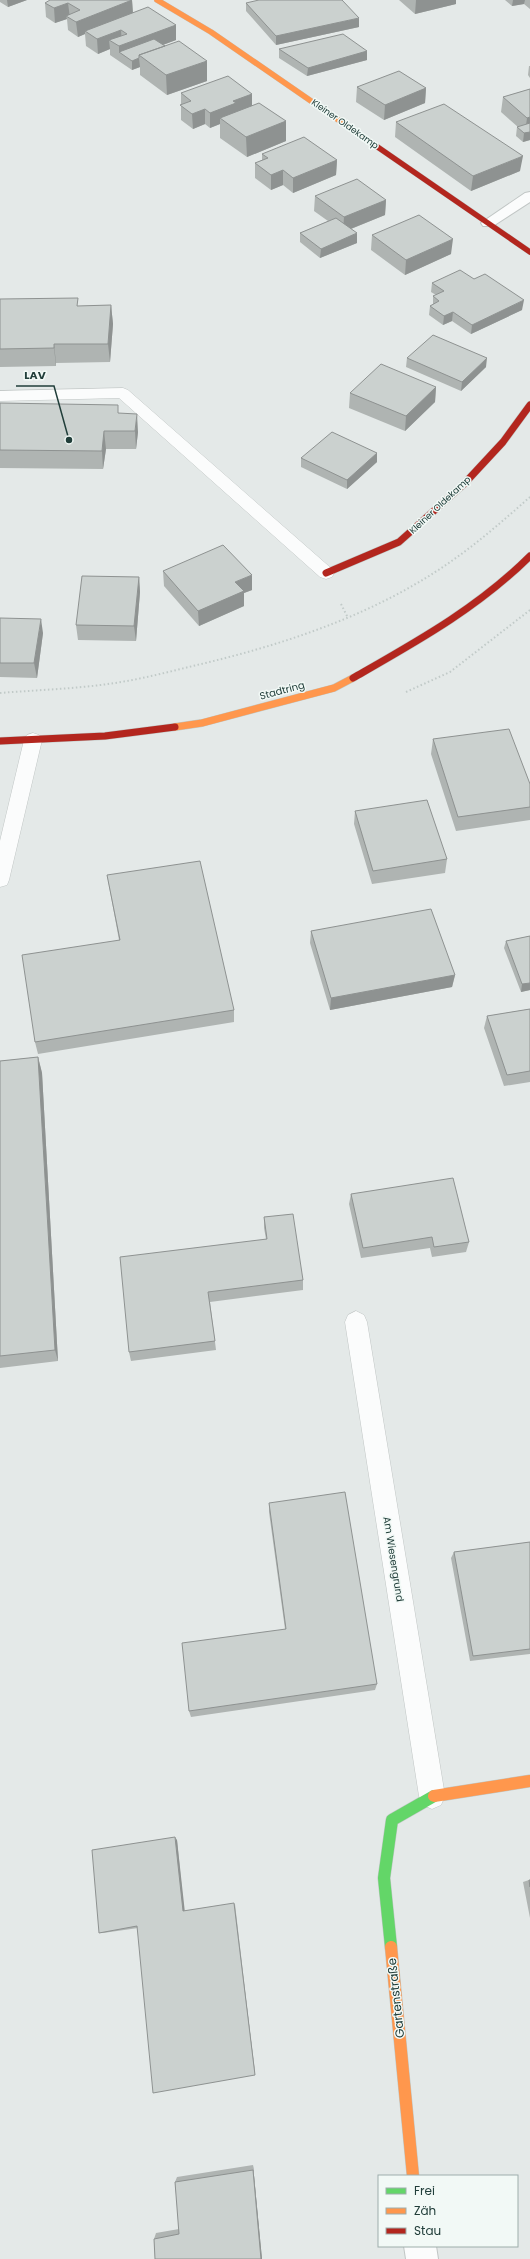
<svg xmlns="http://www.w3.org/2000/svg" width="530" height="2259" font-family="Poppins,sans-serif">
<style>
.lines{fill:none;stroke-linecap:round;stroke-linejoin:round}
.lane-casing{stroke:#c1c6c5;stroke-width:1}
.street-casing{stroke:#c1c6c5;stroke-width:2}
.fast-casing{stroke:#bfc7c5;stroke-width:13}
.slow-far2-casing{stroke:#bfc7c5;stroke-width:6}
.slow-far1-casing{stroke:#bfc7c5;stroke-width:8}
.slow-casing{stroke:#bfc7c5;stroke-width:13}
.jam-far1-casing{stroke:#bfc7c5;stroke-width:6}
.jam-casing{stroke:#bfc7c5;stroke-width:8}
.path{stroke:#c1cac8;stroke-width:2;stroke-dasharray:1.5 2.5;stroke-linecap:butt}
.lane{fill:#fbfcfc;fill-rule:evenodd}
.street{fill:#fbfcfc;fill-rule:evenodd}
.fast{stroke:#63d668;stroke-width:12}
.slow-far2{stroke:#ff974d;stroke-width:5.5}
.slow-far1{stroke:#ff974d;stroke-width:7}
.slow{stroke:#ff974d;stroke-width:12}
.jam-far1{stroke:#b3261e;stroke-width:5.5}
.jam{stroke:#b3261e;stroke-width:7}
.wall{fill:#afb4b2}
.shaded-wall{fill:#8e9291}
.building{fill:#cbd1cf;stroke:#8e9291}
.labels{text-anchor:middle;stroke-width:3;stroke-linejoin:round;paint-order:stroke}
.far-street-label{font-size:9px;fill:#213e3a;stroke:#f2f9f6}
.street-label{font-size:10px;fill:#213e3a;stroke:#f2f9f6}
.near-street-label{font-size:12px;fill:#213e3a;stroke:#f2f9f6}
.leader{fill:none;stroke:#213e3a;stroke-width:1.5}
.callout-dot{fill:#213e3a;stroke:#f2f9f6;stroke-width:1.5}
.callout-label{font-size:11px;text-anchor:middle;font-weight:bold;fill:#213e3a;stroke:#f2f9f6;stroke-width:3;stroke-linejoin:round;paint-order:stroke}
</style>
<rect width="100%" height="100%" fill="#e4e9e8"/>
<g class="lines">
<g class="lane-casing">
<path id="lane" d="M123,388L128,390L332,569L334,573L332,577L326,579L320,577L119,398L0,401V391Z
M33,733L39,735L42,740L9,880L7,885L0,887V841L24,740L27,735Z
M356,1311L364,1315L367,1322L445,1796L441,1805L432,1809L423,1805L419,1796L345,1322L348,1315Z"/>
</g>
<g class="street-casing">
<path id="street" d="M530,192V202L493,226H483L481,223L525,193Z
M404,2246H436L438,2259H406Z"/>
</g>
<g class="fast-casing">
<path id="fast" d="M391,1947L384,1878L392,1820L434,1796"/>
</g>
<g class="slow-far2-casing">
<path id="slow-far2" d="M157,0L211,32L366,139"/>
</g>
<g class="slow-far1-casing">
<path id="slow-far1" d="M175,727L202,723L334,688L353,678"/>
</g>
<g class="slow-casing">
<path id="slow" d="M434,1796L530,1781
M391,1947L413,2176"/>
</g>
<g class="jam-far1-casing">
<path id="jam-far1" d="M366,139L530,252"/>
</g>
<g class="jam-casing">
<path id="jam" d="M326,573L399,542L464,484L503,442L530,405
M353,678C416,642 478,608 530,556
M0,741L105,736L175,727"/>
</g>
<path class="path" d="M341,604L348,618
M406,692L450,672L530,610
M0,693C36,690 73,689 108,684C138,680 168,672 197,665C286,644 377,614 453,560C480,541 505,519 530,497"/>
<use href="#lane" class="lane"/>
<use href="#street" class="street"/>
<use href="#fast" class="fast"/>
<use href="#slow-far2" class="slow-far2"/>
<use href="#slow-far1" class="slow-far1"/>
<use href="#slow" class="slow"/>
<use href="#jam-far1" class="jam-far1"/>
<use href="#jam" class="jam"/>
</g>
<path class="wall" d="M0,0H27L8,7L0,2Z
M132,0L133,13L176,25V40L163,45L207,61V81L167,95L140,75V67L132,70L110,55V49L98,54L86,46L85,34L78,37L68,30L67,19L55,23L46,17L45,3Z
M399,0H456V4L415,14Z
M505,0H530V9L524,4L512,6Z
M246,3L359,27L276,45L246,11Z
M279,49L367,51V60L307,76L279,58Z
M529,66H530V78L528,75Z
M357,87L426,88L425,103L384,120L356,102Z
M530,89V140L523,142L516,136L517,127H518L501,112L503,97Z
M181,93L252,94V105L286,121V141L247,157L220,138V124L210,128L205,124L193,129L181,120Z
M396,122L520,171L471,191L395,137Z
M262,154L337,160L336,175L293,193L283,185L271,190L255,178V163L262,160Z
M315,196L386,200L385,215L351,229L357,243L320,258L300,242V233L328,221L314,211Z
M372,235L451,254L405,275L371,250Z
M474,279L522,310L471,334L452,321L443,325L429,315L430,306L433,304V296L436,295L431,292L432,283Z
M0,299L79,306L111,305L113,324L110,362L56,363V366L0,367Z
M407,358L486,367L461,391L406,367Z
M436,387L435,402L405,431L349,408L350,393Z
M0,403L119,413L138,432L136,449H106L103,469L0,468Z
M377,453V462L347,489L301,467V458Z
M163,571L252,590L244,593V606L199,626L164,586Z
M139,577L140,592L136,641L78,640L76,625Z
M0,618L43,633L37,678L0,677Z
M433,739L530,784V820L456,831L431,754Z
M355,811L447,859L445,873L372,884L354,824Z
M107,875L234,1010V1022L38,1054L35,1042L119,940Z
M311,931L455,975L452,987L330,1010L310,943Z
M530,936V990L521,992L504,948L506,941Z
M530,1009V1082L504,1086L484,1028L487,1016Z
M38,1057L42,1073L58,1361L0,1368V1061Z
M351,1194L469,1242L466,1252L432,1257L430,1248L361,1258L349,1204Z
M264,1217L303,1280V1290L210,1302L216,1350L131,1361L129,1352L266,1239L264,1228Z
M269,1503L377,1684L375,1690L191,1717L189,1711L285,1629L269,1512Z
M530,1542V1654L470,1661L451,1558L454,1552Z
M177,1840L184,1911L235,1904L255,2075L138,1928L103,1933H99Z
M529,1880H530V1918L523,1882Z
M253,2165L262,2259H155L154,2239L156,2233L179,2229L175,2182L177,2177Z"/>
<path class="shaded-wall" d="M7,0H27L8,7Z
M132,0L133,15L85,31V34L78,37L76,22Z
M416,0H456V4L415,14Z
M513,0H525L524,4L512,6Z
M68,3L70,18L66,16L67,19L55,23L54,8Z
M359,18V27L276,45V36Z
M176,25V40L128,58L119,52V46Z
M121,30L122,45L109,40L110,49L98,54L97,39Z
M367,51V60L307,76L308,68Z
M139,58L140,67L132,70V61Z
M207,61V81L167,95L166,75Z
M426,88L425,103L384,120L385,105Z
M252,94V109L220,118V124L210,128V113L233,101Z
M205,109V124L193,129L192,114Z
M530,117V140L523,142L524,133H525L527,118Z
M286,121V141L247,157L246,137Z
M523,156L520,171L471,191L473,176Z
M337,160L336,175L293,193V178Z
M283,170V185L271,190V175Z
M386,200L385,215L343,232L344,217Z
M357,233V243L320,258L321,249Z
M453,239L451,254L405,275L406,260Z
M524,300L522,310L471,334L472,325Z
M111,305L113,324L110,362L108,344Z
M453,312L452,321L443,325L444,316Z
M54,344L56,363V366L54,348Z
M487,358L486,367L461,391L462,382Z
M436,387L435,402L405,431L406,416Z
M137,414L138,432L136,449L135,431Z
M104,431L106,449L103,469L102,451Z
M377,453V462L347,489V480Z
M252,575V590L244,593V606L199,626L198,611L235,582Z
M139,577L140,592L136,641L134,626Z
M41,619L43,633L37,678L34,663Z
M455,975L452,987L330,1010L331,998Z
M530,983V990L521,992L522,984Z
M38,1057L42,1073L58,1361L55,1350Z
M175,1837L177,1840L185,1913L183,1911Z
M234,1903L255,2072V2075Z
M253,2165L262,2259H261L253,2170Z"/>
<path class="building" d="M50,0H132L76,22L66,16L80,10L68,3L54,8L45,3Z
M259,0H342L359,18L276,36L246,3Z
M148,7L176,25L119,46L109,40L127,34L121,30L97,39L85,31Z
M343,34L367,51L308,68L279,49Z
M154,39L165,46L139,55V58L132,61L119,52Z
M179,41L207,61L166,75L139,55Z
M399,71L426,88L385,105L357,87Z
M228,76L252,94L233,101L236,103L210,113L205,109L192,114L180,105L191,101L181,93Z
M530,89V117L527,118L503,97Z
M259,103L286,121L246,137L220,118Z
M444,104L523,156L473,176L396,122Z
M530,123V132L524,133L517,127Z
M304,137L337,160L293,178L283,170L271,175L255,163L268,158L262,154Z
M357,179L386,200L344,217L315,196Z
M419,215L453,239L406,260L372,235Z
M336,218L357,233L321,249L300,233Z
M460,270L474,279L485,274L524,300L472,325L453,312L444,316L430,306L439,301L433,296L444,291L432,283Z
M78,298L77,306L111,305L108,344H54V348L0,349V299Z
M433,335L487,358L462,382L407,358Z
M381,364L436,387L406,416L350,393Z
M0,403L118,405V413L137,414L135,431H104L102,451L0,450Z
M332,432L377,453L347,480L301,458Z
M223,545L252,575L235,582L244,591L198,611L163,571Z
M82,576L139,577L134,626L76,625Z
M0,618L41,619L34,663H0Z
M509,729L530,784V807L458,817L433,739Z
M427,800L447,859L373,871L355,811Z
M200,861L234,1010L35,1042L22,955L120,940L107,875Z
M431,909L455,975L331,998L311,931Z
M530,936V983L522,984L506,941Z
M530,1009V1071L507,1075L487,1016Z
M38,1057L55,1350L0,1356V1061Z
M453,1178L469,1242L434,1247L432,1237L363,1248L351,1194Z
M293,1214L303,1280L208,1292L215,1341L129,1352L120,1257L267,1239L264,1217Z
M345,1492L377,1684L189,1711L182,1643L286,1629L269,1503Z
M530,1542V1649L473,1656L454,1552Z
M175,1837L183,1911L234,1903L255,2075L153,2093L137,1926L99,1933L92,1850Z
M529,1880H530V1887Z
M253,2170L261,2259H155L154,2239L179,2234L175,2182Z"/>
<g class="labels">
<g class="far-street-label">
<text transform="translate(345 124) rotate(35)" y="3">Kleiner Oldekamp</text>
<text transform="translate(440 505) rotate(-43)" y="3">Kleiner Oldekamp</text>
</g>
<g class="street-label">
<text transform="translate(282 690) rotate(-15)" y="4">Stadtring</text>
<text transform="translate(394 1559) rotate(81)" y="4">Am Wiesengrund</text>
</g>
<g class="near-street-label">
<text transform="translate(396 1998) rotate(-96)" y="4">Gartenstraße</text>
</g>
</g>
<path class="leader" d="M69 440L54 386H16"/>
<circle class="callout-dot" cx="69" cy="440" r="4"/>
<g class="callout-label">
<text x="35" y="379">LAV</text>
</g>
<rect x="378" y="2175" width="140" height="72" fill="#f2f9f6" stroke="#9eaeab"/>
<rect x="386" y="2188" width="20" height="6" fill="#63d668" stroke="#9eaeab"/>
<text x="414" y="2195" font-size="12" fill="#213e3a">Frei</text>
<rect x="386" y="2208" width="20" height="6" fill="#ff974d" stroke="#9eaeab"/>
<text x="414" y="2215" font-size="12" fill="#213e3a">Zäh</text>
<rect x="386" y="2228" width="20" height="6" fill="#b3261e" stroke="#9eaeab"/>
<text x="414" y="2235" font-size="12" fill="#213e3a">Stau</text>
</svg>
